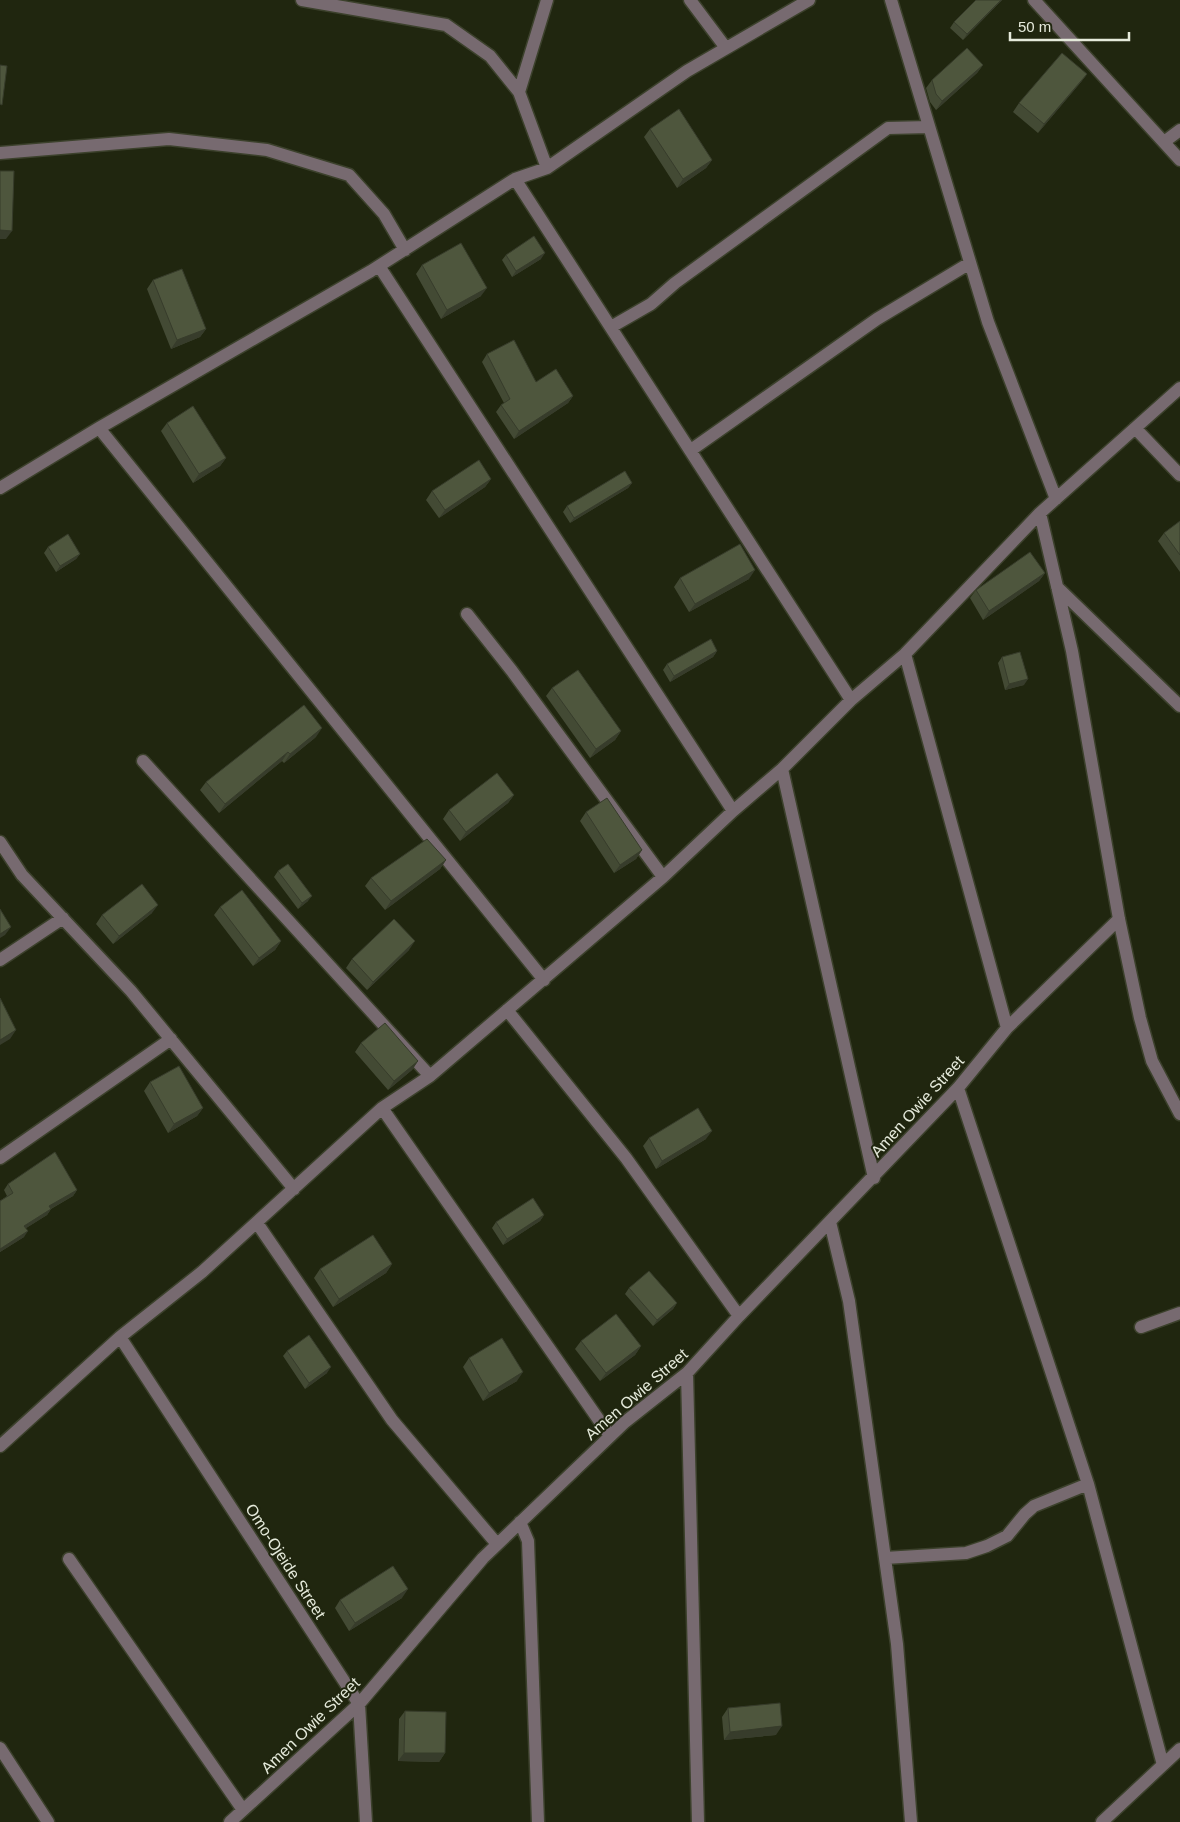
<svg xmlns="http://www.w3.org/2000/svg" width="1180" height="1822" font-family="Helvetica,sans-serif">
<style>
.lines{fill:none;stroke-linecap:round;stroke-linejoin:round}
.minor-casing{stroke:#3c412c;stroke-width:15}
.minor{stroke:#776a70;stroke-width:12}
.wall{fill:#434a34}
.shaded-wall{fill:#373c2b}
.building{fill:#4e563d;stroke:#373c2b}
.labels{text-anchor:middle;stroke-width:4;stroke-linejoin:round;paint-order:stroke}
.street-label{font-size:16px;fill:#e5eadb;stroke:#20260f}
</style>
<rect width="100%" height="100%" fill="#20260f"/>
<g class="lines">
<g class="minor-casing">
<path id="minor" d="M302,0L446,25L490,56L519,92L547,168
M690,0L726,48
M891,0L988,322L1056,499
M1034,0L1180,160
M519,92L547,0
M1164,142L1180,130
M0,153L169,139L267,150L349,175L384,214L405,250
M515,179L851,700
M379,266L733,811
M611,327L651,304L675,283L888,128L929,127
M99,428L544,980
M1135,428L1180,475
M691,450L877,319L970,263
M0,488L99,428L371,271L515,179L547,168L687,71L809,0
M1040,513L1072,651L1119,919L1140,1018L1152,1061L1180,1114
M1057,587L1180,706
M467,614L512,671L663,877
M905,654L1007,1028
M143,761L430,1076
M782,769L874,1178
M0,842L22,875L131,991L294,1189
M0,960L63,918
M507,1010L626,1158L739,1316
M958,1088L1088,1484L1163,1765
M382,1108L610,1436
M0,1158L171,1039
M830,1222L849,1301L897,1644L911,1822
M257,1223L392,1420L497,1544
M1141,1327L1180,1313
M120,1337L359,1704L366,1822
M687,1373L698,1822
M0,1446L120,1337L202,1272L382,1108L430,1076L663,877L733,811L782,769L851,700L905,654L1040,513L1180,388
M520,1522L528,1541L538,1822
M885,1558L966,1553L987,1546L1007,1536L1025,1514L1034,1506L1088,1484
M69,1559L243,1810
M0,1748L48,1822
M230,1822L359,1704L483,1558L625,1422L687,1373L739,1316L958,1088L1007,1028L1119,919
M1102,1822L1180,1749"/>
</g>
<use href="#minor" class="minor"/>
</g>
<path class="wall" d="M976,0H1002L963,40L950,28L954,22Z
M983,65L977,73L936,110L930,102L926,88L932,80Z
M1087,74L1081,82L1038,133L1013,112L1019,103Z
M650,129L712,160L706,168L677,188L644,137Z
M506,255L541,259L512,277L502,260Z
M422,265L481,296L441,319L416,274Z
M153,280L206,329L200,337L171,349L147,289Z
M487,354L536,382L573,396L568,403L514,439L496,412L501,405L504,403L482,362Z
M167,423L226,458L220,466L193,483L161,431Z
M491,479L485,487L439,518L426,500L432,491Z
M632,483L628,488L570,523L563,512L567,506Z
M1180,521V572L1158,541L1164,533Z
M48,547L80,554L76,559L56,572L44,553Z
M1045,573L1039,581L983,620L970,598L976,590Z
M680,578L749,579L689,612L674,587Z
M717,651L713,657L670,682L663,670L667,664Z
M1002,657L1024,685L1005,690L998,663Z
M552,688L621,731L615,740L590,758L546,696Z
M316,737L284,763L282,761L219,813L200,790L206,782Z
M514,795L508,803L460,841L443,819L449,810Z
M586,812L642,850L636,859L614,873L580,821Z
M446,860L440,869L385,910L365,886L371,878Z
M278,871L308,901L298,909L274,877Z
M220,907L281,941L275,950L253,966L214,915Z
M152,913L113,944L96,924L102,915Z
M409,950L367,990L346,968L352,959Z
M361,1043L418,1061L412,1070L388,1090L355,1052Z
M150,1082L203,1108L197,1116L168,1133L144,1091Z
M649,1138L706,1139L656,1169L643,1146Z
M8,1184L77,1190L73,1196L51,1209L47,1215L26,1228L24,1237L0,1252V1201L7,1196L4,1190Z
M544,1215L540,1221L503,1245L492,1228L496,1222Z
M392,1264L386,1273L333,1307L314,1278L320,1269Z
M629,1288L677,1303L673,1309L653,1326L625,1294Z
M581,1341L641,1346L635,1355L600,1381L575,1349Z
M287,1351L327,1373L305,1389L283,1356Z
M469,1358L517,1381L483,1401L463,1367Z
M402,1598L349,1631L335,1608L340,1600Z
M728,1708L776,1735L724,1740L722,1717Z
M405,1711L445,1753L439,1762L398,1761L399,1719Z"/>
<path class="shaded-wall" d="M1001,0H1002L963,40L967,34Z
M983,65L977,73L936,110L942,101Z
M1087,74L1081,82L1038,133L1044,124Z
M712,160L706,168L677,188L683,179Z
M0,230L12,231L6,239H0Z
M545,253L541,259L512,277L516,271Z
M487,288L481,296L441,319L447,310Z
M206,329L200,337L171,349L177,340Z
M573,396L568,403L514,439L519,431Z
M226,458L220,466L193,483L199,474Z
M491,479L485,487L439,518L445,510Z
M632,483L628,488L570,523L574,518Z
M80,554L76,559L56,572L60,566Z
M755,570L749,579L689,612L695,604Z
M1045,573L1039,581L983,620L989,611Z
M717,651L713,657L670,682L674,676Z
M1028,679L1024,685L1005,690L1009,684Z
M322,728L316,737L284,763L290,754Z
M621,731L615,740L590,758L596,749Z
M288,752L282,761L219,813L225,804Z
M514,795L508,803L460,841L466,832Z
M642,850L636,859L614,873L620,865Z
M446,860L440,869L385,910L391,901Z
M312,896L308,901L298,909L302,903Z
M158,905L152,913L113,944L119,936Z
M11,927L5,935L0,938V934Z
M281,941L275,950L253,966L259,958Z
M415,941L409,950L367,990L373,982Z
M16,1030L10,1039L0,1045V1040Z
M418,1061L412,1070L388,1090L394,1081Z
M203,1108L197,1116L168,1133L174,1124Z
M712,1131L706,1139L656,1169L662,1161Z
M77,1190L73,1196L45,1212L49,1206Z
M51,1209L47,1215L20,1232L24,1226Z
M544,1215L540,1221L503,1245L507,1239Z
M28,1231L24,1237L0,1252V1249Z
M392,1264L386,1273L333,1307L339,1299Z
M677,1303L673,1309L653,1326L657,1320Z
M641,1346L635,1355L600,1381L606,1373Z
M331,1367L327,1373L305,1389L309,1383Z
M523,1372L517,1381L483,1401L489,1393Z
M408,1589L402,1598L349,1631L355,1623Z
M782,1726L776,1735L724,1740L730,1732Z
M404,1753H445L439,1762L398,1761Z"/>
<path class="building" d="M976,0H1001L967,34L954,22Z
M967,48L983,65L942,101L936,94L932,80Z
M1062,53L1087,74L1044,124L1019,103Z
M0,65L7,66L2,105L0,104Z
M679,109L712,160L683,179L650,129Z
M0,171H14L12,231L0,230Z
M534,236L545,253L516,271L506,255Z
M461,243L487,288L447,310L422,265Z
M182,269L206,329L177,340L153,280Z
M514,340L536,382L556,369L573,396L519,431L501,405L510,399L487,354Z
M193,406L226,458L199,474L167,423Z
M479,460L491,479L445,510L432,491Z
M625,471L632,483L574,518L567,506Z
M1180,521V555L1164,533Z
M68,534L80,554L60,566L48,547Z
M740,544L755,570L695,604L680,578Z
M1030,552L1045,573L989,611L976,590Z
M711,639L717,651L674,676L667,664Z
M1020,652L1028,679L1009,684L1002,657Z
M578,670L621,731L596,749L552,688Z
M304,705L322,728L290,754L288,752L225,804L206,782Z
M497,773L514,795L466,832L449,810Z
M607,798L642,850L620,865L586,812Z
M427,839L446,860L391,901L371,878Z
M288,864L312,896L302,903L278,871Z
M142,884L158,905L119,936L102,915Z
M242,890L281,941L259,958L220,907Z
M0,909L11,927L0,934Z
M394,919L415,941L373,982L352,959Z
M0,998L16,1030L0,1040Z
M385,1023L418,1061L394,1081L361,1043Z
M179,1066L203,1108L174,1124L150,1082Z
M698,1108L712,1131L662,1161L649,1138Z
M55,1152L77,1190L49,1206L51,1209L24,1226L28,1231L0,1249V1201L13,1193L8,1184Z
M533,1198L544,1215L507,1239L496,1222Z
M373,1235L392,1264L339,1299L320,1269Z
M649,1271L677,1303L657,1320L629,1288Z
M616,1314L641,1346L606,1373L581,1341Z
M309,1335L331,1367L309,1383L287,1351Z
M502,1338L523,1372L489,1393L469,1358Z
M393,1566L408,1589L355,1623L340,1600Z
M780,1703L782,1726L730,1732L728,1708Z
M405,1711L446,1712L445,1753H404Z"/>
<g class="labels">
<g class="street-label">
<text transform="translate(917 1106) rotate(-48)" y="6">Amen Owie Street</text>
<text transform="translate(636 1394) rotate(-41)" y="6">Amen Owie Street</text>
<text transform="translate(286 1561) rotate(57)" y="6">Omo-Ojeide Street</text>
<text transform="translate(310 1725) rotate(-44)" y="6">Amen Owie Street</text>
</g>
</g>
<path d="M1010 32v8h119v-8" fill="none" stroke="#e5eadb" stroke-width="2.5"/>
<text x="1018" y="32" font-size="15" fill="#e5eadb" stroke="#20260f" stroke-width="4" paint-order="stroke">50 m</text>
</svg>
